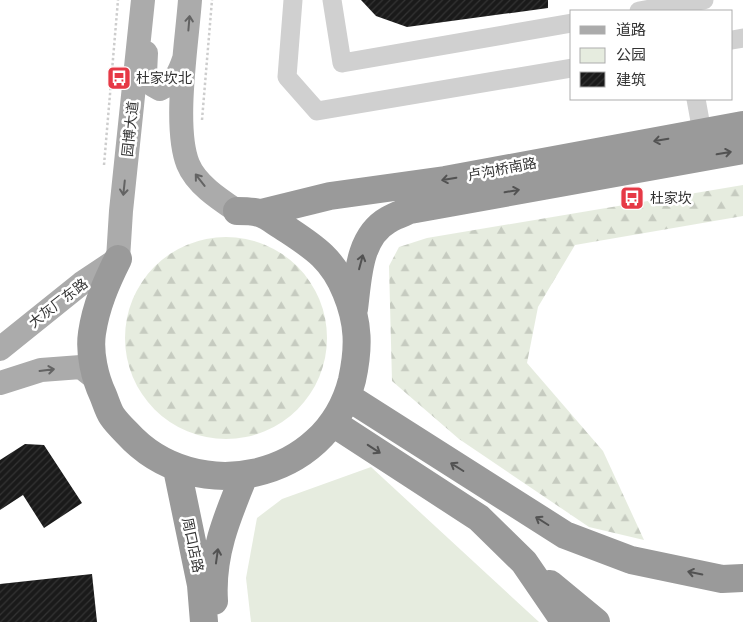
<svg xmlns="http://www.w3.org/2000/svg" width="743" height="622" font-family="Figtree,'Noto Sans SC',sans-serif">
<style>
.green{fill:#e6ecdf}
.forest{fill:url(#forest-firs)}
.building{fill:url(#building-hatch)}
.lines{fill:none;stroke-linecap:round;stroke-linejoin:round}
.path{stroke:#cdcdcd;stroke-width:2.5;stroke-dasharray:2.5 2.5;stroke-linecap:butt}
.minor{stroke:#d0d0d0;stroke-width:19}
.major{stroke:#ababab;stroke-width:24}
.highway{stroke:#9a9a9a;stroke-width:28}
.oneway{stroke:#636363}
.oneway2{stroke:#525252}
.labels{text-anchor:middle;stroke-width:5;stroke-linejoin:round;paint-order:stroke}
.poi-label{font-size:14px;fill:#333;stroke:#fff;text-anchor:start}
.street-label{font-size:14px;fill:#333;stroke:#fff}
</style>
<defs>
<pattern id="forest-firs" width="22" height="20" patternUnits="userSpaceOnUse" patternTransform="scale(1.25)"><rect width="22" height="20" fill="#e6ecdf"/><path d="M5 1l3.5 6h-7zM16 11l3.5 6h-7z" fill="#c6cbc0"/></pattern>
<pattern id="building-hatch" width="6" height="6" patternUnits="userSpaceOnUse" patternTransform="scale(1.25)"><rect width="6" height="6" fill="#1a1a1a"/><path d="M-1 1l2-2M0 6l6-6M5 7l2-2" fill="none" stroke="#333"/></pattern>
</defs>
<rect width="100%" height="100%" fill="#fff"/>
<path class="green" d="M371,467L539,622H251L246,578L257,518L282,499Z"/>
<path class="forest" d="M743,185V216L575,245L538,307L527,363L603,451L644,540L589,527L459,439L392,381L389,266L399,247L427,238Z
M125 338a101 101 0 1 1 202 0a101 101 0 1 1-202 0Z"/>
<path class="building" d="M361,0H548V8L407,27L376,16Z
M25,444L44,445L82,503L44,528L23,495L0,510V460Z
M92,574L97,622H0V584Z"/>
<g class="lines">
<path class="path" d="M202,120L212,0
M104,165L118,0"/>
<path class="minor" d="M293,0L287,77L317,111L572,68
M332,0L342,63L572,23
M639,11L704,0
M732,40L743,38
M696,99L702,132"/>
<path class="major" d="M190,0C187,42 173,127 188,164C196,184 219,199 237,211
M146,53L145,74L153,85L160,89C175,82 179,74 184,59
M0,349L82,283L118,259L121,211L143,0
M0,383L41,370L81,367L95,378"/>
<path class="highway" d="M261,213L330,196L445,180L743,125
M118,259C106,283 96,306 92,333C89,353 95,378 103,395C106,402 108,410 112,416C116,422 122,428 127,433C195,508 327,481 352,380C359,348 359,323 346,292C332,257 312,246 282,226C275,222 267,215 259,213C252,211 244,211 237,211
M354,309C358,279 358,237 388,220C394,216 403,213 410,210L743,150
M348,397L565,535L631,560L722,579L743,578
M333,423L479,518L524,562L565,622
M177,469L201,585L204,622
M550,584L596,622
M214,601C211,555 227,517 244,476"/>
</g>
<defs><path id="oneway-shaft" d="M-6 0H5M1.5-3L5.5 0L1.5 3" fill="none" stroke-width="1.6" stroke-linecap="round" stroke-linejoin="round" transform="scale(1.25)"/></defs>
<g class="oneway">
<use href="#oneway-shaft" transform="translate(189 23) rotate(-85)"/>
<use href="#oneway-shaft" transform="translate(200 180) rotate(-128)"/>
<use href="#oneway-shaft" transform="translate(124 188) rotate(96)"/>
<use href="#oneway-shaft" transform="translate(47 370) rotate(-7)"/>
</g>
<g class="oneway2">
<use href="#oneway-shaft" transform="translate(661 140) rotate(170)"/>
<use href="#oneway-shaft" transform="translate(724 153) rotate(-10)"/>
<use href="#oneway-shaft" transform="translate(449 179) rotate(170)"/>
<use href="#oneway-shaft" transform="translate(512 191) rotate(-10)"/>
<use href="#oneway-shaft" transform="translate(361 262) rotate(-75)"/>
<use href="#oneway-shaft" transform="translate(374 449) rotate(33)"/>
<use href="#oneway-shaft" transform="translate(457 467) rotate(-148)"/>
<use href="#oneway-shaft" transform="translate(542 521) rotate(-148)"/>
<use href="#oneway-shaft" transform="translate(217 556) rotate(-82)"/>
<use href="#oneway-shaft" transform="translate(695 573) rotate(-168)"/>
</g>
<defs>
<g id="bus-square" transform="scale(1.25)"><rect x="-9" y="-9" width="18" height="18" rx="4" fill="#e63946" stroke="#fff"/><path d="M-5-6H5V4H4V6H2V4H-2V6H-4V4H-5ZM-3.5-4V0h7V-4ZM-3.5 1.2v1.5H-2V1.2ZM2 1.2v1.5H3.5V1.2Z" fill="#fff"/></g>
</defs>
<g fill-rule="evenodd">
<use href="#bus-square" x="119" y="78"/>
<use href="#bus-square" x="632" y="198"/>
</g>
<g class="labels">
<g class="poi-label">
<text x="136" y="83">杜家坎北</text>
<text x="650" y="203">杜家坎</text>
</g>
<g class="street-label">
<text transform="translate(130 129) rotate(-84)" y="5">园博大道</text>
<text transform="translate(502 169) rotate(-11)" y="5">卢沟桥南路</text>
<text transform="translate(58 303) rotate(-38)" y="5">大灰厂东路</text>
<text transform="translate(193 545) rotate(78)" y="5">周口店路</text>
</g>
</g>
<rect x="570" y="10" width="162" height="90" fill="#ffffff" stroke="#adadad"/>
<rect x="580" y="26" width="25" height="8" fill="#ababab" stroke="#adadad"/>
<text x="616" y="35" font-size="15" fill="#333333">道路</text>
<rect x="580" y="48" width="25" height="15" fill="#e6ecdf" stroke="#adadad"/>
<text x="616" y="60" font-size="15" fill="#333333">公园</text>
<rect x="580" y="72" width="25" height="15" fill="url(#building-hatch)" stroke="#adadad"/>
<text x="616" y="85" font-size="15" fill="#333333">建筑</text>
</svg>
